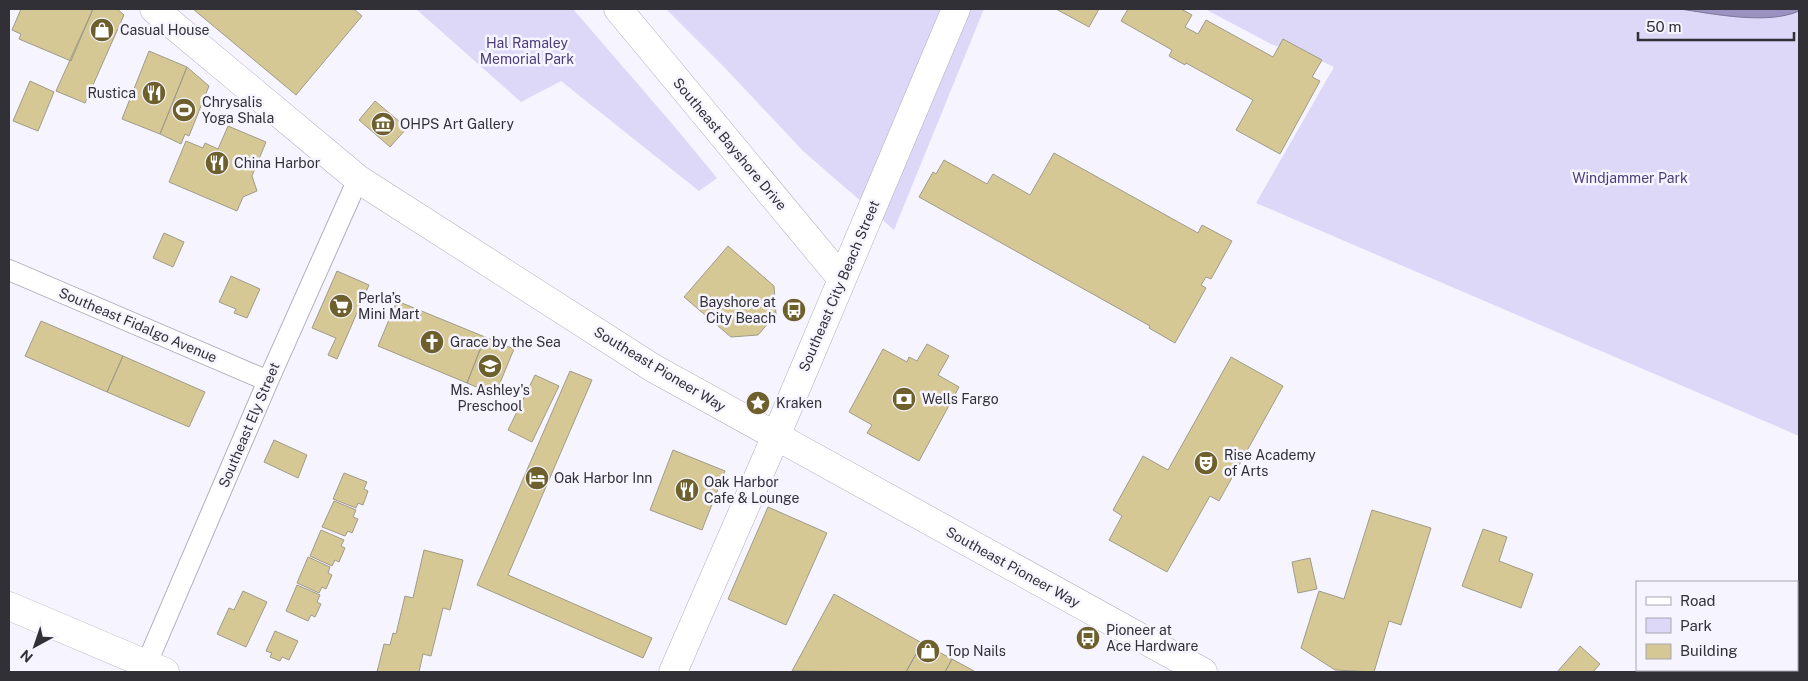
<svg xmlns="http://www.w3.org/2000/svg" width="1808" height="681" font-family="'Public Sans',sans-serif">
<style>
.green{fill:#ddd7f8}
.water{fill:#9c92c2;stroke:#7c7598}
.building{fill:#d6c894;stroke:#9f9b8b}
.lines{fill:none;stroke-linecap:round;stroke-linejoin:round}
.street-casing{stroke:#b1aebe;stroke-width:22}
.secondary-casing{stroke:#b1aebe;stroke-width:29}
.street{stroke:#fff;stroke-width:20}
.secondary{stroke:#fff;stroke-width:28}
.labels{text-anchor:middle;stroke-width:5;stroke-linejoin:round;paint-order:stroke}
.poi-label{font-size:14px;fill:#313036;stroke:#f6f5ff;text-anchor:start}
.park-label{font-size:14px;fill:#4c3c79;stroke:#f6f5ff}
.street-label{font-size:14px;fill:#313036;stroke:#f6f5ff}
</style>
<rect width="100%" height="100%" fill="#f6f5ff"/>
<path class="green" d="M416,9H573L674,126L717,178L699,191L561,81L521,102Z
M666,9H984L894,230L803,151L725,68Z
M1205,9H1799V436L1256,203L1334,67L1285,44L1276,46L1271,44Z"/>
<path class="water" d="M1680,9H1799V11C1768,25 1714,14 1680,9Z"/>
<path class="building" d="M21,9H93L71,61L19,39L21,34L12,30Z
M93,9H117L124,15L85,103L56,91Z
M193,9H354L362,16L296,95Z
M1056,9H1099L1089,27Z
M1128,9H1181L1192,15L1185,27L1198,34L1206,20L1273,57L1283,39L1322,60L1312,77L1320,81L1280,154L1236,130L1253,100L1186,63L1185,65L1169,56L1172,50L1121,21Z
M149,51L187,67L160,134L122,119Z
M187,67L209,86L189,136L185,134L181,144L160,134Z
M30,81L54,92L38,131L13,121Z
M375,101L407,128L390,147L359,120Z
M228,126L266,142L252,176L257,191L243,197L237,211L169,182L186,141L203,148L205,143L218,149Z
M1054,153L1198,233L1202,225L1232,241L1211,279L1206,277L1201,285L1206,288L1175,343L1149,328L1150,326L919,197L933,172L936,174L944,160L987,184L993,174L1030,195Z
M164,233L184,242L173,267L153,258Z
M728,246L774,286L776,314L758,335L731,337L684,297Z
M337,271L369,285L337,359L328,355L336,338L312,328Z
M231,276L260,289L247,318L234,313L236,309L219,302Z
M397,301L485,337L467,383L378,346Z
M41,321L123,356L107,392L25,356Z
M485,337L514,349L495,395L467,383Z
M927,344L949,356L938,375L959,387L919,461L867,433L872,425L849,412L883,349L907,362L909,357L917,361Z
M123,356L205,392L189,427L107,392Z
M1231,357L1283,386L1219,501L1210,496L1167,572L1109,540L1122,516L1113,510L1143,456L1168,470Z
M570,371L592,380L508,575L652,638L643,658L477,585Z
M535,375L559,386L532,442L508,430Z
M274,440L307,455L298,478L264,462Z
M673,450L725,471L702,530L650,510Z
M344,473L367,482L364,489L368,491L363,505L358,503L356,508L333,499Z
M334,501L356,510L353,517L358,519L352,533L348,531L345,536L322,527Z
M768,507L827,533L786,625L728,599Z
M1372,510L1431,528L1401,625L1389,621L1374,672L1335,670L1301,648L1319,591L1344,599Z
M1483,529L1507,537L1499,561L1533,574L1521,608L1462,586Z
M321,530L344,540L341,546L345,548L339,562L335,560L332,566L310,556Z
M424,550L463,560L450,610L443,608L431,656L423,654L419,672H377L384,644L390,645L393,633L396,634L405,596L413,598Z
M308,557L330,567L328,573L332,575L326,589L322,587L319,593L297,583Z
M1310,558L1317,589L1298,593L1292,562Z
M297,585L320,595L317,602L321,604L315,617L311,615L308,621L286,611Z
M243,591L267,602L246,647L217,634L229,608L234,610Z
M834,594L922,643L906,672L792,671Z
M275,631L298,641L289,660L282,657L280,661L270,657L272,653L266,651Z
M922,643L952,659L945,672H906Z
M1580,646L1600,664L1593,672H1557Z
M952,659L974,671V672H945Z"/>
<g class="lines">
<g class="street-casing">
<path id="street" d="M9,270L268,381
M143,672L268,381L358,179"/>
</g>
<g class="secondary-casing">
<path id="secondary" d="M154,9L358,179L653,368L1203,672
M618,9L842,279
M9,606L165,672
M673,672L776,436L956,9"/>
</g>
<use href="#street" class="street"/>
<use href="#secondary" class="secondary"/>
</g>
<defs>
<g id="shop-disc" transform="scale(1.25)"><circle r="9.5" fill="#6d602d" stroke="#f6f5ff"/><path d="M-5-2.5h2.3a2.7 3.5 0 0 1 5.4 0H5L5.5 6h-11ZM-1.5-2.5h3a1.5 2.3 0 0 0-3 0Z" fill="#fff"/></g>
<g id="restaurant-disc" transform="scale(1.25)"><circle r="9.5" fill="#6d602d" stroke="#f6f5ff"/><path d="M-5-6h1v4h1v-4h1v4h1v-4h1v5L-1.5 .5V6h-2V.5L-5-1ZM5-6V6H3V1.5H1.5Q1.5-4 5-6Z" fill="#fff"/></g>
<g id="stadium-disc" transform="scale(1.25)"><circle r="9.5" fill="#6d602d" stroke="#f6f5ff"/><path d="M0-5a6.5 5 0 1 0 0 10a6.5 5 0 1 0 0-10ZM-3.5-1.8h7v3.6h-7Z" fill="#fff"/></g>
<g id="museum-disc" transform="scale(1.25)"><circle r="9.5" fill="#6d602d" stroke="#f6f5ff"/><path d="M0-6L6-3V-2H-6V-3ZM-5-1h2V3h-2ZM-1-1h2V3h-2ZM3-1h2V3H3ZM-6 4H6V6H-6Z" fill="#fff"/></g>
<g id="supermarket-disc" transform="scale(1.25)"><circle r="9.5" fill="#6d602d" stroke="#f6f5ff"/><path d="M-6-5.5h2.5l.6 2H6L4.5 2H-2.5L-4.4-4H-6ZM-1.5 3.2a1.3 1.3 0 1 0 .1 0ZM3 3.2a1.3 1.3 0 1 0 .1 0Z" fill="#fff"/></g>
<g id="bus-disc" transform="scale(1.25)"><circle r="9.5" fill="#6d602d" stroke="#f6f5ff"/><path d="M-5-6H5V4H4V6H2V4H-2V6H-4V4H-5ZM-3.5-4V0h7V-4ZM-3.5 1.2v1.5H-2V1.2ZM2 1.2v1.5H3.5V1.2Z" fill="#fff"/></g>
<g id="church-disc" transform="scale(1.25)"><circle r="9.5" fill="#6d602d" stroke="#f6f5ff"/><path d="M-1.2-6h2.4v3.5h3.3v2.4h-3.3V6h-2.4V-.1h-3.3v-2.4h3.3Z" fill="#fff"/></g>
<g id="school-disc" transform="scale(1.25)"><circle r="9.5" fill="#6d602d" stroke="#f6f5ff"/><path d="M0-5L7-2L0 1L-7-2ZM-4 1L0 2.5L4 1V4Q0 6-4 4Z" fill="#fff"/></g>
<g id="bank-disc" transform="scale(1.25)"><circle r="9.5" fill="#6d602d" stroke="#f6f5ff"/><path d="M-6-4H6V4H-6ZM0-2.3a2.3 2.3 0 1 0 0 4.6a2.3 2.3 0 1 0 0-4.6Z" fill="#fff"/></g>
<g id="sight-disc" transform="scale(1.25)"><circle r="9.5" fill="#6d602d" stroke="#f6f5ff"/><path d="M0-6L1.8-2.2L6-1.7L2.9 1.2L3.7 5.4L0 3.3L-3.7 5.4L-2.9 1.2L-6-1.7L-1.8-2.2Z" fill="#fff"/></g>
<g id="theatre-disc" transform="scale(1.25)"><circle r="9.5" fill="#6d602d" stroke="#f6f5ff"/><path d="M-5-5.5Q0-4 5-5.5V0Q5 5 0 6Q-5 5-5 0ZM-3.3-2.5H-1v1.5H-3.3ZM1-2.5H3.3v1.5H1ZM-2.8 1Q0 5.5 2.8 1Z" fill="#fff"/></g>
<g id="hotel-disc" transform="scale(1.25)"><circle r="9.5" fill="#6d602d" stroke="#f6f5ff"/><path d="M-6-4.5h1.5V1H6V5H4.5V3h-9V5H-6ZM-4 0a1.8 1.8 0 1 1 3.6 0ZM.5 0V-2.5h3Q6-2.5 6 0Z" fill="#fff"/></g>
</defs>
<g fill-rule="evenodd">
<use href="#shop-disc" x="102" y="30"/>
<use href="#restaurant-disc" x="154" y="93"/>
<use href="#stadium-disc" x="184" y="110"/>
<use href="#museum-disc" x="383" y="124"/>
<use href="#restaurant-disc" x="217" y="163"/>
<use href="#supermarket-disc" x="341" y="306"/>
<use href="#bus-disc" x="794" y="310"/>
<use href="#church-disc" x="432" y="342"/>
<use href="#school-disc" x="490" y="366"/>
<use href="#bank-disc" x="904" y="399"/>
<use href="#sight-disc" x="758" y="403"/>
<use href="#theatre-disc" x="1206" y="463"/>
<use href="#hotel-disc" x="537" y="478"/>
<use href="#restaurant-disc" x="687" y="490"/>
<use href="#bus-disc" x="1088" y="638"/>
<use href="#shop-disc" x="928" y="651"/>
</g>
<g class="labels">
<g class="poi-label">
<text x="120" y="35">Casual House</text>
<text x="136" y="98" text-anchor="end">Rustica</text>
<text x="202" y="107">Chrysalis<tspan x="202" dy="16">Yoga Shala</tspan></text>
<text x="400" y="129">OHPS Art Gallery</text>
<text x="234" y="168">China Harbor</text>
<text x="358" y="303">Perla’s<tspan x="358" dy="16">Mini Mart</tspan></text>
<text x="776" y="307" text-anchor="end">Bayshore at<tspan x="776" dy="16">City Beach</tspan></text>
<text x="450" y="347">Grace by the Sea</text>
<text x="490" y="395" text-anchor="middle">Ms. Ashley's<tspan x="490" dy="16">Preschool</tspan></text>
<text x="922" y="404">Wells Fargo</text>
<text x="776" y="408">Kraken</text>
<text x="1224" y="460">Rise Academy<tspan x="1224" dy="16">of Arts</tspan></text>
<text x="554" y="483">Oak Harbor Inn</text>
<text x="704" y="487">Oak Harbor<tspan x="704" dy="16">Cafe &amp; Lounge</tspan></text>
<text x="1106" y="635">Pioneer at<tspan x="1106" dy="16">Ace Hardware</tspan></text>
<text x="946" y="656">Top Nails</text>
</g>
<g class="park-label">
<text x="527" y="48">Hal Ramaley<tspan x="527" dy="16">Memorial Park</tspan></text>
<text x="1630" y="183">Windjammer Park</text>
</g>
<g class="street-label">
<text transform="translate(730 144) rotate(50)" y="5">Southeast Bayshore Drive</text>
<text transform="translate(839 286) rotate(-67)" y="5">Southeast City Beach Street</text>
<text transform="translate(138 325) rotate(23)" y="5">Southeast Fidalgo Avenue</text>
<text transform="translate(660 369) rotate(31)" y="5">Southeast Pioneer Way</text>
<text transform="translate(249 425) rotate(-67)" y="5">Southeast Ely Street</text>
<text transform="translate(1013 567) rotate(29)" y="5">Southeast Pioneer Way</text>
</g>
</g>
<rect width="1808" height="681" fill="none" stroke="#313036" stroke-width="20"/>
<rect x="1636" y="581" width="162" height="90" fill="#f6f5ff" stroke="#a7a6af"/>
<rect x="1646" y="597" width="25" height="8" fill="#ffffff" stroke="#a7a6af"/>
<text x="1680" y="606" font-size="15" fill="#313036">Road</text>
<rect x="1646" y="618" width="25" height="15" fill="#ddd7f8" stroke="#a7a6af"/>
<text x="1680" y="631" font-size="15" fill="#313036">Park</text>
<rect x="1646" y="644" width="25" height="15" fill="#d6c894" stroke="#a7a6af"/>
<text x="1680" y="656" font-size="15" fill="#313036">Building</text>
<g transform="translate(35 646) rotate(220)" stroke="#f6f5ff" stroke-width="4" paint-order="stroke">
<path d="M0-4L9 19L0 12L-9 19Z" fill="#313036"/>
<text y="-8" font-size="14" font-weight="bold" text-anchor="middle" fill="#313036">N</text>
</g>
<path d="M1638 32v8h156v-8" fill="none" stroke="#313036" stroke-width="2.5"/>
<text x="1646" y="32" font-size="15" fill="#313036" stroke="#f6f5ff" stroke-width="4" paint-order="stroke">50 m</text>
</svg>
